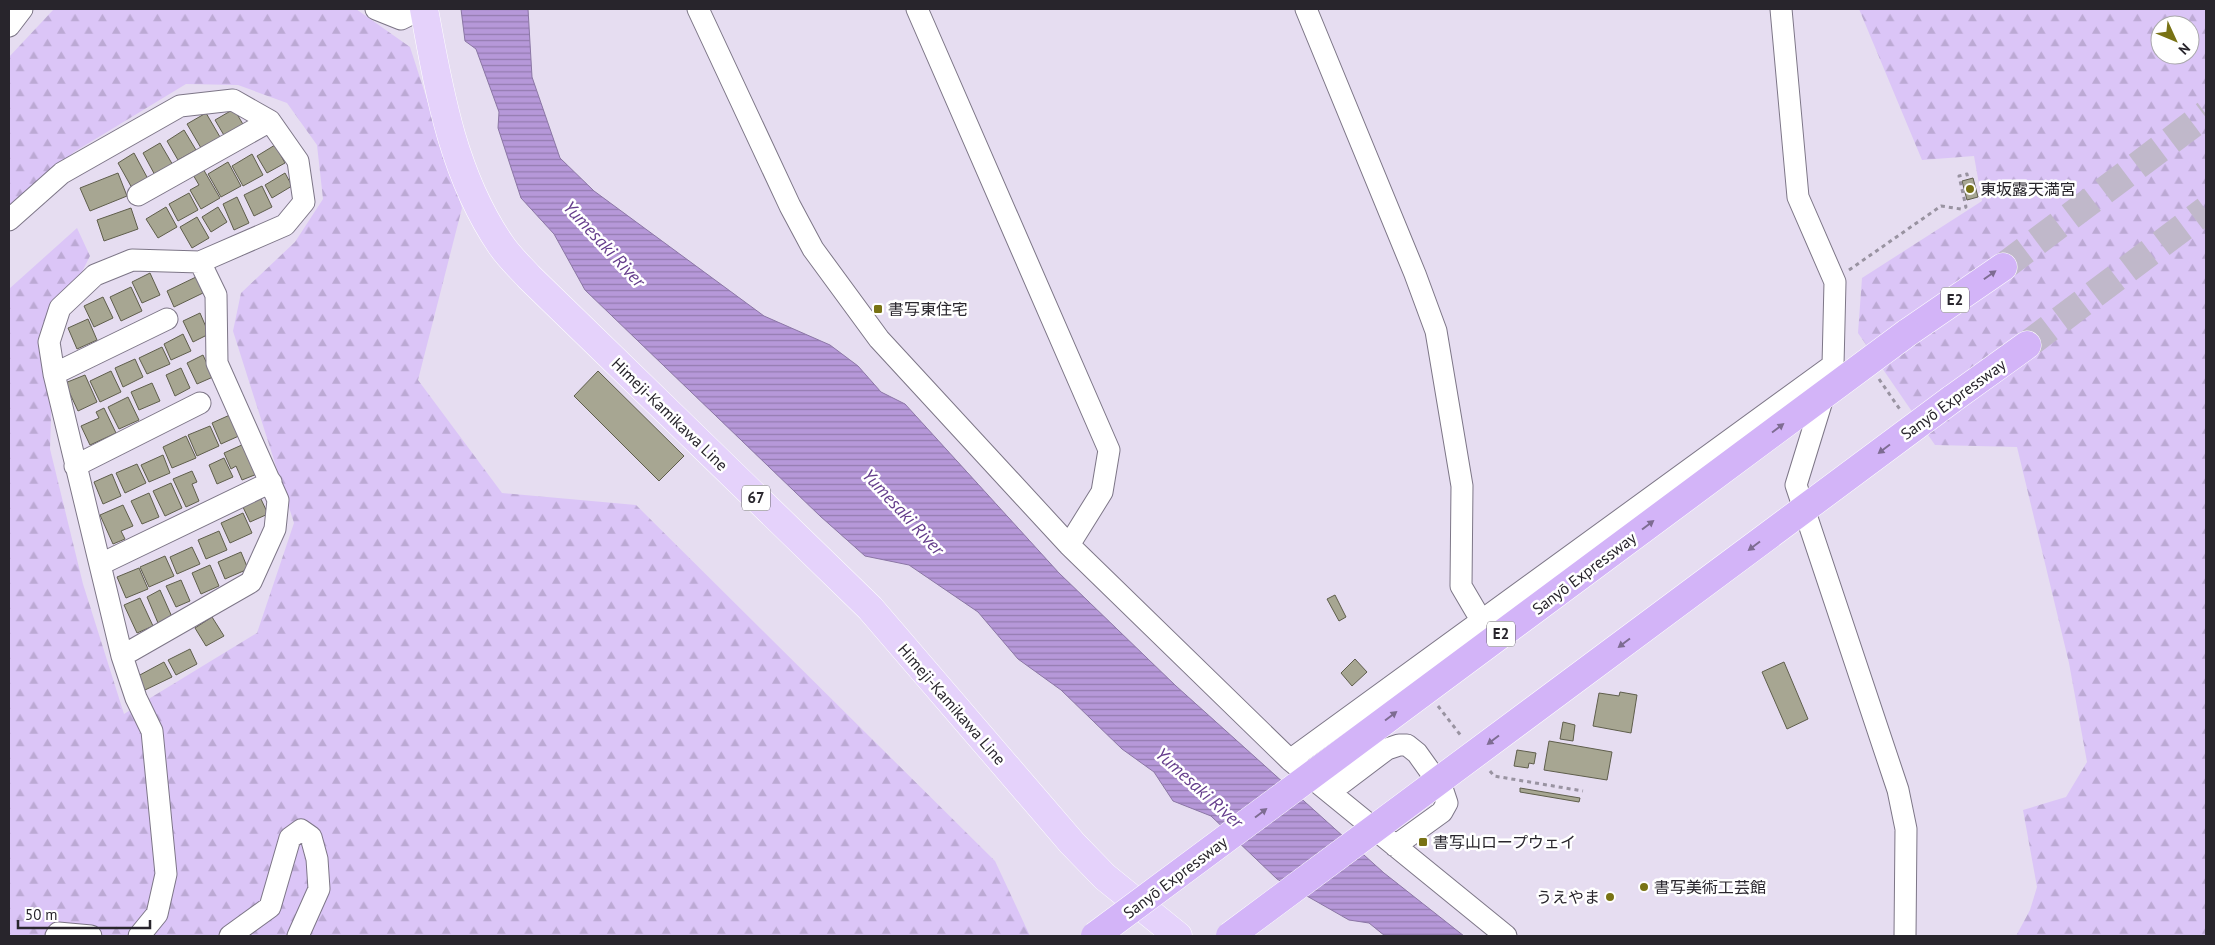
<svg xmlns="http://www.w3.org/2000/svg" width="2215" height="945" font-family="'PT Sans','Noto Sans JP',sans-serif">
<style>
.forest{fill:url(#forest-firs);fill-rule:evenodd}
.water{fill:url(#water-rules);stroke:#8b76a5}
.building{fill:#a7a692;stroke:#5f5e4c}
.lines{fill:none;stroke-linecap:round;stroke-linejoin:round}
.highway-tunnel{stroke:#c0b8ca;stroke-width:28;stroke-dasharray:28 14;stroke-linecap:butt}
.minor-casing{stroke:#7d7687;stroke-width:23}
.major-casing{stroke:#fff;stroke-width:29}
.highway-casing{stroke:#fff;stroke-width:29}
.path{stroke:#9993a1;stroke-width:3;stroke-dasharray:4 4;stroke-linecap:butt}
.minor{stroke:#fff;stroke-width:21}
.major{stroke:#e5d2fb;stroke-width:28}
.highway{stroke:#d3b4f8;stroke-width:28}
.highway-bridge-casing{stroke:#fff;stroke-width:29;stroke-linecap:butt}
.highway-bridge{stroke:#d3b4f8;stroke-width:28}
.oneway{fill:#7e6c92}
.poi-dot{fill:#787214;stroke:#fff;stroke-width:2}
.labels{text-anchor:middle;stroke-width:5;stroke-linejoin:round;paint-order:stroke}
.shield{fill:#fff;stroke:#68666b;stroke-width:1}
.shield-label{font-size:15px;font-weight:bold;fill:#28252c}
.poi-label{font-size:16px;fill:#28252c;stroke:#fff;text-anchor:start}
.street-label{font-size:16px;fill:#28252c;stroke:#fff}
.water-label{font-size:18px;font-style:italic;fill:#653d8c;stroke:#fff}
</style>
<defs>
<pattern id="forest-firs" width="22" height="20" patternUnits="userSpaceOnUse" patternTransform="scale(1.25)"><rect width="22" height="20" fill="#dbc5f7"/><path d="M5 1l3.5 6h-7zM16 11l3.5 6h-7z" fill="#bca9d4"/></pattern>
<pattern id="water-rules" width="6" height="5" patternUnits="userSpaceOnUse" patternTransform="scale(1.25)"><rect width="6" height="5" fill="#b698d9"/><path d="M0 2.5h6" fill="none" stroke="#947cb0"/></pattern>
</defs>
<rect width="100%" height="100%" fill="#e6ddf1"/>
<path class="forest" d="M54,9H356L410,47L462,208L418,380L502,493L636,505L995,861L1030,936H9V289L77,228L90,256L54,327L50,449L83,584L124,714L257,633L294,523L233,331L241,293L295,242L323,199L317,145L287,103L238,85L186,84L74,152L9,212V57Z
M1859,9H2206V936H2016L2030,910L2037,887L2023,810L2066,797L2087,762L2069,663L2017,447L1935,445L1858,333L1862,278L1982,201L1974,156L1922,160ZM2160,25H2190V55H2160Z"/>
<path class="water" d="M461,9H528L532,77L560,158L594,191L764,316L830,345L858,366L881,392L905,404L1059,573L1176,686L1384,873L1464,936H1385L1369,923L1349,920L1277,879L1211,816L1173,801L1154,772L1122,749L1061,690L1018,659L978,612L909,565L865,556L820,516L585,290L554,234L521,198L498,128L499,112L476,49L465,41Z"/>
<path class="building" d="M234,109L244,126L225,137L215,120Z
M206,113L220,137L201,148L187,124Z
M184,130L196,150L178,160L167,141Z
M160,143L174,167L156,177L143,153Z
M275,145L285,163L267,173L257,156Z
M134,153L148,179L132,188L118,163Z
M252,154L263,175L243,186L232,166Z
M228,162L241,186L221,197L208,174Z
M202,167L220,198L201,209L190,190L199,185L192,173Z
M118,173L127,196L90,211L80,188Z
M285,173L292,186L272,198L265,185Z
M1973,178L1978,197L1967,200L1962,181Z
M262,186L272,207L254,216L244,195Z
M189,193L198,210L178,221L169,204Z
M237,197L249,223L234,230L223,204Z
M166,207L177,227L158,238L146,219Z
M218,207L227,222L211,232L202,217Z
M131,208L138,229L104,241L97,220Z
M197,217L209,238L192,248L180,227Z
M150,273L160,295L142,303L132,282Z
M196,277L203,293L174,307L167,291Z
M131,287L142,311L121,321L110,297Z
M103,297L113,318L94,327L84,306Z
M200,313L209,334L193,342L183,321Z
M88,319L97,340L77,349L68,328Z
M183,334L191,351L171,360L164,344Z
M162,347L170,364L147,374L139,358Z
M203,355L213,377L197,384L187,363Z
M135,359L143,377L123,387L115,368Z
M181,368L190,388L175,396L166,375Z
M111,371L121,392L100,402L90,381Z
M598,371L684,456L659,481L574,396Z
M85,375L97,402L78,411L65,383Z
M152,383L160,401L139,410L131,392Z
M128,397L139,420L119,429L108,407Z
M104,408L116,433L90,445L81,426L99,418L96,412Z
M232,414L241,435L221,444L212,423Z
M210,426L219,446L197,456L188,435Z
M186,436L196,458L172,468L163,447Z
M244,444L257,474L242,480L236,466L231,469L224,453Z
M163,455L170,473L149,482L141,465Z
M224,458L233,477L217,484L209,465Z
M137,464L146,483L125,493L116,473Z
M192,471L197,482L192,484L199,501L186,507L173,479Z
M112,474L121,496L103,504L94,482Z
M171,483L182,508L165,516L153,491Z
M149,493L159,517L142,524L131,501Z
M260,497L268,514L250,522L242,505Z
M123,505L133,526L121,531L125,539L113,544L100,515Z
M243,513L252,533L230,543L221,523Z
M219,531L227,550L206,559L198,540Z
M192,547L200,564L177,574L170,557Z
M241,552L248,569L225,579L218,562Z
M165,556L174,576L149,587L140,567Z
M210,565L219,586L201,594L192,573Z
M139,568L148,589L126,598L117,577Z
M181,580L190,601L176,607L166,586Z
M160,590L172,617L158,623L147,597Z
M1335,595L1346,617L1339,621L1327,599Z
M140,598L153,626L137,633L124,605Z
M212,617L224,636L206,646L195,628Z
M190,649L197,664L176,675L168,660Z
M1355,659L1367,672L1352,686L1341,673Z
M164,662L172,677L145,690L138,676Z
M1784,662L1808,719L1787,729L1762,672Z
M1620,692L1637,695L1631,733L1593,726L1599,693L1619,696Z
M1563,722L1575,725L1573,741L1560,739Z
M1549,741L1612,752L1607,780L1544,770Z
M1517,750L1536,753L1534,764L1529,763L1528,768L1514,766Z
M1520,788L1580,798L1579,802L1520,792Z"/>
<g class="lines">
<path class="highway-tunnel" d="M2003,267L2206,114
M2027,345L2206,210"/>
<g class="minor-casing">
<path id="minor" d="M376,9L401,19L421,9
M698,9L790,206L813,249L879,339L1069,545L1290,760L1506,936
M917,9L1109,450L1102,492L1069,545
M1306,9L1415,274L1436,331L1462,486L1461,586L1481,620
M1781,9L1798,197L1835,282L1833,365L1796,485L1898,790L1906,829L1905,936
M9,26L22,9
M138,195L270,121
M9,220L62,173L180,106L233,100L270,121L298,161L304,202L285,225L200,262L132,260L95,275L60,308L49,342L54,374L122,656L136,698L152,731L166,874L157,914L139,936
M54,374L167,319
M75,466L200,403
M101,564L271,482
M122,656L251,582L275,529L278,500L217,363L216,295L200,262
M1290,760L1833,365
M1330,792L1387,749L1399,745H1407L1417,753L1442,788L1447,803L1442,812L1395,846
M56,936L58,933L91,936
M230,936L270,907L290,838L301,830L311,837L317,859L319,889L298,936"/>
</g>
<g class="major-casing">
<path id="major" d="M424,9C439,91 453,175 501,245C509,257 520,267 529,277L870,608L1072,843L1105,877L1178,936"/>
</g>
<g class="highway-casing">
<path id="highway" d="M1907,333L2003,267
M1952,399L2027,345"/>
</g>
<path class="path" d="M1849,270L1941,206L1961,209L1966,207L1959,176L1967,174L1968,179
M1879,379L1901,411
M1438,706L1462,737
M1490,771L1494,776L1583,791"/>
<use href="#minor" class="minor"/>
<use href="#major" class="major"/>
<use href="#highway" class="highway"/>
<g class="highway-bridge-casing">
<path id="highway-bridge" d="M1095,936L1907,333
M1230,936L1952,399"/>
</g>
<use href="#highway-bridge" class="highway-bridge"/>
</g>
<defs><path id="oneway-solid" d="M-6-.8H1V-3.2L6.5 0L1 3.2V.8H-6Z" transform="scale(1.25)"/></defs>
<g class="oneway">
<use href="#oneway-solid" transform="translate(1990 275) rotate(-35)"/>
<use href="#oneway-solid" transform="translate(1778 428) rotate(-37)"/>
<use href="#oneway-solid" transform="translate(1884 449) rotate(143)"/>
<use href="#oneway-solid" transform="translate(1648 525) rotate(-37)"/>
<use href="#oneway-solid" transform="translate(1754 546) rotate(143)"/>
<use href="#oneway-solid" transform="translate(1624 643) rotate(143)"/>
<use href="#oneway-solid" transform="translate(1391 716) rotate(-37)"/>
<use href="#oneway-solid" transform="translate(1493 740) rotate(143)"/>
<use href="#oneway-solid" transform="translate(1261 813) rotate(-37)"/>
</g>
<g class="poi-dot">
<circle cx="1970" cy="189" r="5"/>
<rect x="873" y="304" width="10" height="10" rx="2.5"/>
<rect x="1418" y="837" width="10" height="10" rx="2.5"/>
<circle cx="1644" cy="887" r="5"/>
<circle cx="1610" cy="897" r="5"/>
</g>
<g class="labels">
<g class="shield">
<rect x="1941" y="287.5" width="28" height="25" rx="4"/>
<rect x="742" y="485.5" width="28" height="25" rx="4"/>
<rect x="1487" y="621.5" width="28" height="25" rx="4"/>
</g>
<g class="shield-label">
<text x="1955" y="305">E2</text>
<text x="756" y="503">67</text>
<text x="1501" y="639">E2</text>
</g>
<g class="poi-label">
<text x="1980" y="195">東坂露天満宮</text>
<text x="888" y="315">書写東住宅</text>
<text x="1433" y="848">書写山ロープウェイ</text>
<text x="1654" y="893">書写美術工芸館</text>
<text x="1600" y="903" text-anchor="end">うえやま</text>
</g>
<g class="street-label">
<text transform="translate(1953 399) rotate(-36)" y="6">Sanyō Expressway</text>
<text transform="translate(670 414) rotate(44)" y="6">Himeji-Kamikawa Line</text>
<text transform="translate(1584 573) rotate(-37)" y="6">Sanyō Expressway</text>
<text transform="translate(952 704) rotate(49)" y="6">Himeji-Kamikawa Line</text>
<text transform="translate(1175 877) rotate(-37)" y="6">Sanyō Expressway</text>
</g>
<g class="water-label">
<text transform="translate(604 244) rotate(47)" y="6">Yumesaki River</text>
<text transform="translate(903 512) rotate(47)" y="6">Yumesaki River</text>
<text transform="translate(1199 788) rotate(42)" y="6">Yumesaki River</text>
</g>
</g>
<rect width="2215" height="945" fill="none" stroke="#28252c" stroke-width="20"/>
<g transform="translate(2175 40) rotate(134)"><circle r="24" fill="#ffffff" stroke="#a9a8ab"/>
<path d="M0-4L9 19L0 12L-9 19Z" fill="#787214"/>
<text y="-8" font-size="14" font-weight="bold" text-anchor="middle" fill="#28252c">N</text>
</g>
<path d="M18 920v8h132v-8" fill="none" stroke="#28252c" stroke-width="2.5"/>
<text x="25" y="920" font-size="15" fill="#28252c" stroke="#ffffff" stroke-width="4" paint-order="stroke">50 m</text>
</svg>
